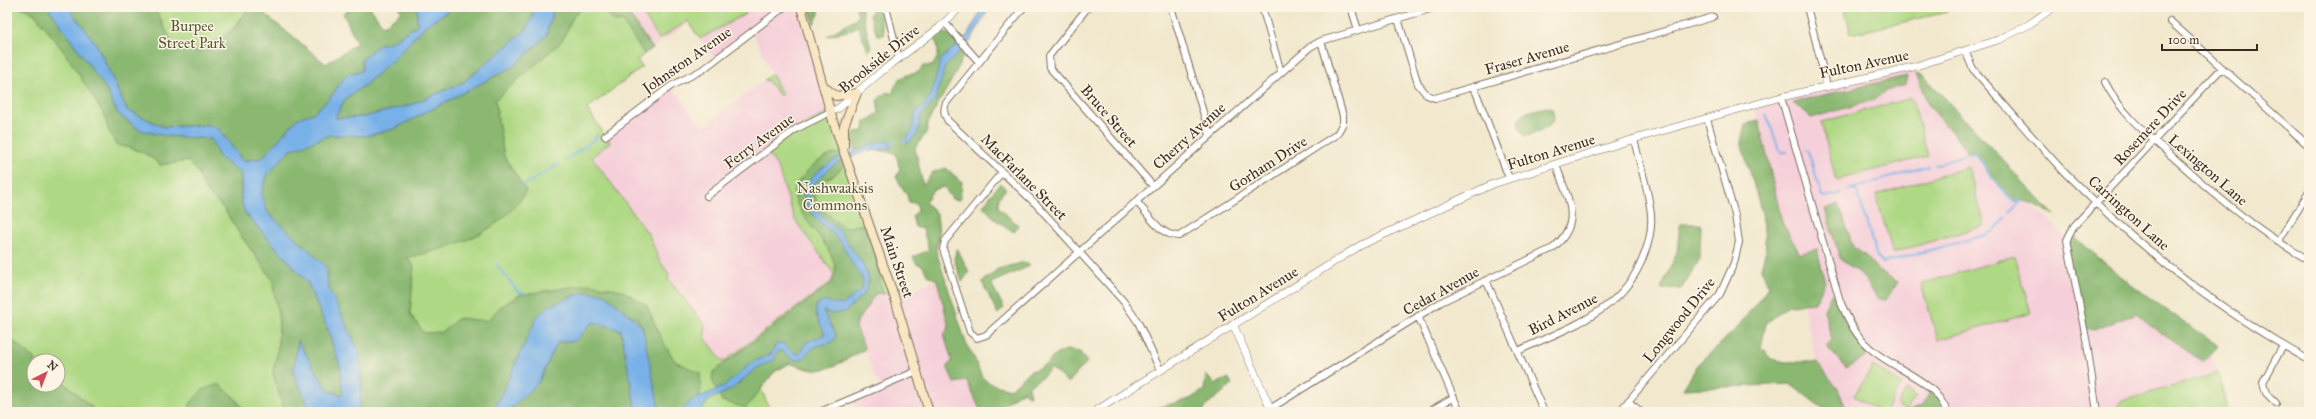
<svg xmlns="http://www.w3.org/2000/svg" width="2316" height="419" font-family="'IM FELL Great Primer',serif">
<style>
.built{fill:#f5cfd9}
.green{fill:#aed883;stroke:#748150}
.forest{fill:#8ab871;stroke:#627148}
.water{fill:#78b1e8;stroke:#5a6e83}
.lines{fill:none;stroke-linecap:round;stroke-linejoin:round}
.stream{stroke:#78b1e8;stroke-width:2}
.minor-casing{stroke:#7b6c5b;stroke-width:8}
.tertiary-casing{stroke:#7b6c5b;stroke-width:8}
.secondary-casing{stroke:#7b6c5b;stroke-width:10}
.minor{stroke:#fff;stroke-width:6}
.tertiary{stroke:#fff;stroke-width:7}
.secondary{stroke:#f9e7c3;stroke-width:8}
.labels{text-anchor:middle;stroke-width:3;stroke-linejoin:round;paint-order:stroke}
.park-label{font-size:15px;fill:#585637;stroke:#fcf5e5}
.street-label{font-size:15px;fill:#3b2a1e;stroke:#fcf5e5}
</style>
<rect width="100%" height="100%" fill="#fcf5e5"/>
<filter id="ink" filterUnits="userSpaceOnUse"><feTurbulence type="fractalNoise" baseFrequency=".025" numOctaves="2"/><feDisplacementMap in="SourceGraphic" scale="8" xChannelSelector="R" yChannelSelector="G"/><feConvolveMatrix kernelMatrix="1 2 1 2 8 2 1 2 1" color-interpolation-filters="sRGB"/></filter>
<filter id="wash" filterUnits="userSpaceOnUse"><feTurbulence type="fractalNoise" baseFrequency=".012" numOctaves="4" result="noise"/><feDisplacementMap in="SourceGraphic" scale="16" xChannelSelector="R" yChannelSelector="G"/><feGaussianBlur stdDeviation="0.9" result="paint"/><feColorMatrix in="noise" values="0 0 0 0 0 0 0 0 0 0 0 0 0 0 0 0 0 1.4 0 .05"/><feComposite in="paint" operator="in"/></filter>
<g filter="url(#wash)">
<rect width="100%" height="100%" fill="#f1e8cd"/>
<path class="built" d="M624,7H801L830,112L767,151L778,168L795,220L834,274L831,282L723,363L705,337V325L668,279L669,274L659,260L649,235L592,157L598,151L605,136L671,86L703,127L772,74L752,31L715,59L689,23L652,48Z
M1913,67L1917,79L2031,202L2104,277L2210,356L2218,373L2228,412H1852L1845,406L1838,389L1817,362L1754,105Z
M937,280L967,381L980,412H858L852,398L882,386L875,378L856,327L857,321L876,293H893L894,296Z"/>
<path class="green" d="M7,7C17,7 25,7 33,13C46,22 99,101 105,116C109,126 111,135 116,145C134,148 147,152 160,165L187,161L198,172L204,189L224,209L239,233L272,279L279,320L278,348L273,373L282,403L288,412H245L236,399L190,404L191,412H97L58,377V361H37L7,336Z
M152,7H250L197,74L137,26Z
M554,7H624L652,48L637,60L642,67L587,109L610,142L592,157L649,235L659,260L669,274L668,279L705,325V337L723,362L831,282L834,274L795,220L778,168L767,151L796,129L830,112L893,293H876L857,321L856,328L843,361C819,372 816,373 790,363L774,372L761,389L771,412H659L656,393L359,412V403L268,174L546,36Z
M639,7H715L716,11L729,7H743L747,13L700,39L688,21L659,39Z
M1844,7H1946L1947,12L1851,34Z
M772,74L782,94L780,96L768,81L764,80Z
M1912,98L1928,156L1836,180L1821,122Z
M1968,167L1985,225L1893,253L1876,195Z
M2014,256L2031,313L1938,340L1921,284Z
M1873,366L1902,384L1885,412H1880L1854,396Z
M2218,373L2228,412H2119L2117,407L2122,401Z
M1906,390L1916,396L1906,411L1897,405Z"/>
<path class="forest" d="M21,7H48L106,89L118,114L140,130L166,136L211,139L219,157L241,174V201L245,213L307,282L328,330L340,367L343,395L328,391L298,341L293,372L311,412H288L282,403L273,373L278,348L279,320L272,279L239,233L224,209L204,189L198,172L187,161L160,165C147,152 134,148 116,145L108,129L105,116L65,53L34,13Z
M68,7H154L173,44L198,51L231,31L250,7H256L326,64L357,43L343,13L355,7H370L383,26L402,12L398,7H417V25L389,43L380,44L362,71L347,74L328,100L313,113L298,119L262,158L243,161L217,127L206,125L164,127L127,110L97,45Z
M454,7H534L533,16L526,30L464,82L410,105L364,117L335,118L345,99L365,85L397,56L425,26Z
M554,7H584L574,15L562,41L495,100L504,156L526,191C499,235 455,246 407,258L414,266L410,314L424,333L442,332L458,318L487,321L500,307L519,295L590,284L622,290L647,306L661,338L675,361L700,373L701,388L699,397L681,411L659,412L638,319L603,300L574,303L495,412H359V403L326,284L329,268L305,255L268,213L261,195L268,174L290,150L330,135L366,136L394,129L514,66L546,36Z
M600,7H624L652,48L644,54L622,21L614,22Z
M809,7H819V14L814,24Z
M856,7H861L871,49L868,51L858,26L851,30L827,36L858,17Z
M874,7H878L884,35H877L870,15Z
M943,32L950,35L965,51L954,76L929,120L926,133L915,148L923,185L933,172L946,168L962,182L960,200L952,199L944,187L933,190L925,202L937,214L939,236L936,251L967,346C987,374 970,381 1011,389L1029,372L1046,365L1055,355L1066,350L1080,352L1087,362L1068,383L1051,368L1044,376L1028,386L1030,396L1023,391L993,412H981L967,381L954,383L947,366L952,361L944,335L949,327L937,280L927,275L923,266L916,263L913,257L929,250L923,229L915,227L912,216L918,211L917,204L909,202L907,195L896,177L900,170L896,154C886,148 879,154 866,148L856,153L852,137L855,132L864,131L865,122L879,113L877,100L887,92L892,94C895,87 897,79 905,76C913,72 918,76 923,66H932C939,57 940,50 935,40Z
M1916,74L1925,77L2054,215C2042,209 2029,198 2016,202L2006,194L1989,174L1986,167L1975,154L1969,153L1928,104Z
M1907,76L1905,85L1886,91L1874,100L1811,118L1808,114L1793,102Z
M1547,107L1552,109L1554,116C1553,129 1536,134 1525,136L1518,125L1519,119L1527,112Z
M1759,121L1782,222L1800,254L1817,249L1825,282L1815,303L1788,305L1766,324L1761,347L1771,359L1786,362H1817L1838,389L1845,406L1828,412L1790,384L1683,389L1698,365L1736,329L1769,287L1761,269L1766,249L1762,213L1741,142L1745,124Z
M840,153L844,164C837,179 821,177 813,191L819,207L844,228L864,224L881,275L880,282L884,294L876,293L857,321L856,327L865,349C834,366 825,377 790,363L774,372L746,408L722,401L712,380L713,372L832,283C850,254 791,217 794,190C795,182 802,179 806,173C813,163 827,154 840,153Z
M1000,183L1006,189L999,197L998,207L1018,225L1014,232L996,220L983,206Z
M1839,204L1853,247L1866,256L1878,270L1898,282L1886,300L1878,299L1861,274L1840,259L1825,209Z
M1680,224H1701L1700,259L1681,289H1661L1677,252Z
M2070,232C2115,275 2166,311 2219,345L2203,362L2147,323L2138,313L2094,330L2084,328L2067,248Z
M957,248L969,272L962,282L954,259Z
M1025,262L1030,266L991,283L1004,308L998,314L982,282L998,269Z
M1832,293C1849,308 1861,334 1866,356L1846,368L1826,346L1832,340L1824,310Z
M593,322L621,330L636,412H507L538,383L558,342L575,341Z
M7,336L37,361H34V385H58V377L97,412H7Z
M1206,375L1215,384L1229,378L1232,385L1208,404L1202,412H1153L1159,407L1190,399L1204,390Z
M219,384L236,399L245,412H191L190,404L202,390Z
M1932,389L1944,403L1939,412H1900L1921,407Z"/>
<path class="water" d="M48,7H68L97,45L127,110L164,127L206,125L217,127L243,161L262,158L298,118L313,113L328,100L347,74L362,71V59L380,44L389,43L417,25V7H454L425,26L397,56L365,85L345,99L335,118L364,117L410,105L464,82L526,30L533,16L534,7H554L546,36L514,66L394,129L366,136L330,135L290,150L268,174L261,194L268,213L325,265L329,289L360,353L362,381L359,412H311L293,372L298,341L328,391L343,395L340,367L328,330L307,282L245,213L241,201V174L219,157L211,139L166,136L140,130L118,114L106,89Z
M983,7H990L971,40L945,67L935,101L921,115L918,133L908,144L906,138L911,132L916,111L923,107L931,95L941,59L967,36Z
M883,141H889L891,148L864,152L839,162L830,168L809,189V196L813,208L840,232L863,264L869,280L865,293L845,312L832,314L823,311L836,335C834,346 822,343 815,347C809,350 806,357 800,360H793L782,351H778L774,360L757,368L732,389L709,400L700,412H676L681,411L691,401L723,387L753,362L771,354L776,344L783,343L796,354L800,353L805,343L825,334L816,315V305L825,301L842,305L862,289C866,280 859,274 854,267C848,257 844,245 835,236C826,226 814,219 808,207C789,171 860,148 883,141Z
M584,292L605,294L642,326L660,412H636L621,330L593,322L575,341L558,342L538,383L507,412H493L537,317L549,306Z"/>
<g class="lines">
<path class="stream" d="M1766,114L1779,149L1782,152H1787
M903,141L908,139
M888,144L896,142
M1805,149L1808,151L1822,196L1826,197L1840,193
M565,160L595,139L597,135
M1935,165L1969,153L1975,154L1986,167L1989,174L2006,194L2016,202L2021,200
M522,186L559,164
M1852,189L1857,191L1877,257L1883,263L1986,235L1995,230L2006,218
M1848,190L1928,166
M2010,213L2020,201
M497,265L518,292L524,293"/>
</g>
</g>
<g filter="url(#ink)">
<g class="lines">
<g class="minor-casing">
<path id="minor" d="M886,7L899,59
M1024,7L946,103C943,110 944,114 948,121L1036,204L1124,302L1138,322L1160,370
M1088,7L1049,56L1050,68L1153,186
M1171,7L1210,135
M1262,7L1281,72
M1351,7L1358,30
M1807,7L1827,86
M1398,19L1418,84L1427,95L1435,98L1713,17
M2170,21L2309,146
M945,23L979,62
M1965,51L1973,69C2004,104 2034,140 2066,174C2138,246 2219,311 2309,360
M2105,82C2121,114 2148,135 2174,158C2216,196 2259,233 2309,260
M1474,87L1509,178
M1781,97L1840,301C1848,319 1855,336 1871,349C1896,371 1935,379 1947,412
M605,136L671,86L702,70L784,7
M1002,172L945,241L943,249L970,332L977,338L986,335L1310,47L1321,41L1437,7
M707,196L796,129L830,112
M1136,201C1148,214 1161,237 1179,236L1337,134L1343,123V116L1321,41
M2278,242L2309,192
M1486,280L1544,412
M1418,316L1460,412
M1518,351C1568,327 1623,313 1644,255C1650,240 1653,223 1650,207C1647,185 1639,162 1634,139
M1628,401L1641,412
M2276,403L2266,393L2263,382L2283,346
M820,412L917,371
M1265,412L1441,302L1553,248C1585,221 1566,197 1556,164
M1428,412L1454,397
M1619,412L1720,294L1734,263L1739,242L1735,215L1707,119
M2097,412L2087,344L2067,240L2074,226L2222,68"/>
</g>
<g class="tertiary-casing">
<path id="tertiary" d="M830,112L839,108L882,71L939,28L960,7
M1233,324L1272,412
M1094,412L1361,245L1493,184L1634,139L1781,97L1913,67L1998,40L2028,25L2054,7"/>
</g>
<g class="secondary-casing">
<path id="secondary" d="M801,7L833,121L894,296L929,412
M823,86L836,96L857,93
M844,146V126L857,93"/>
</g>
<use href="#minor" class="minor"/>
<use href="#tertiary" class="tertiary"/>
<use href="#secondary" class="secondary"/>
</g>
</g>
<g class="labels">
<g class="park-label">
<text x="192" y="31">Burpee<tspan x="192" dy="17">Street Park</tspan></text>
<text x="835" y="193">Nashwaaksis<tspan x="835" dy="17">Commons</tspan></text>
</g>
<g class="street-label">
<text transform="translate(1527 58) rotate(-16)" y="5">Fraser Avenue</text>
<text transform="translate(879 59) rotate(-39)" y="5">Brookside Drive</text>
<text transform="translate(687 60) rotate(-35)" y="5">Johnston Avenue</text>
<text transform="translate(1864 64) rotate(-12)" y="5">Fulton Avenue</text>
<text transform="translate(1109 116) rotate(49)" y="5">Bruce Street</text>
<text transform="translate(2150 127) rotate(-47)" y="5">Rosemere Drive</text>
<text transform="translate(1189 136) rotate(-42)" y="5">Cherry Avenue</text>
<text transform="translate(759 141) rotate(-36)" y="5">Ferry Avenue</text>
<text transform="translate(1551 152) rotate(-17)" y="5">Fulton Avenue</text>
<text transform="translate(1268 164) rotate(-33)" y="5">Gorham Drive</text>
<text transform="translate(2208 170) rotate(41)" y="5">Lexington Lane</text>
<text transform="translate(1024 177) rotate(45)" y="5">MacFarlane Street</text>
<text transform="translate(2129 213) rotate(42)" y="5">Carrington Lane</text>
<text transform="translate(897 262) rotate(71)" y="5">Main Street</text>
<text transform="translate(1441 291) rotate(-29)" y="5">Cedar Avenue</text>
<text transform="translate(1258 294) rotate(-32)" y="5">Fulton Avenue</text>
<text transform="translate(1563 314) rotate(-27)" y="5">Bird Avenue</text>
<text transform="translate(1679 320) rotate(-51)" y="5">Longwood Drive</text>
</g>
</g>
<rect width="2316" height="419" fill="none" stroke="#fcf5e5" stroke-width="24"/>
<g transform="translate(46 373) rotate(42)"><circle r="19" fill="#fcf5e5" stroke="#afa495"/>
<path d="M0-3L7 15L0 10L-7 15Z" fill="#d1495b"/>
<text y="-6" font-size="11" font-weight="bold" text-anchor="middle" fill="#3b2a1e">N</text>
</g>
<path d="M2162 44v6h95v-6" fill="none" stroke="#3b2a1e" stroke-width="2"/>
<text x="2168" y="44" font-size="12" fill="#3b2a1e" stroke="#fcf5e5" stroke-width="3" paint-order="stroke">100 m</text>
</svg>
